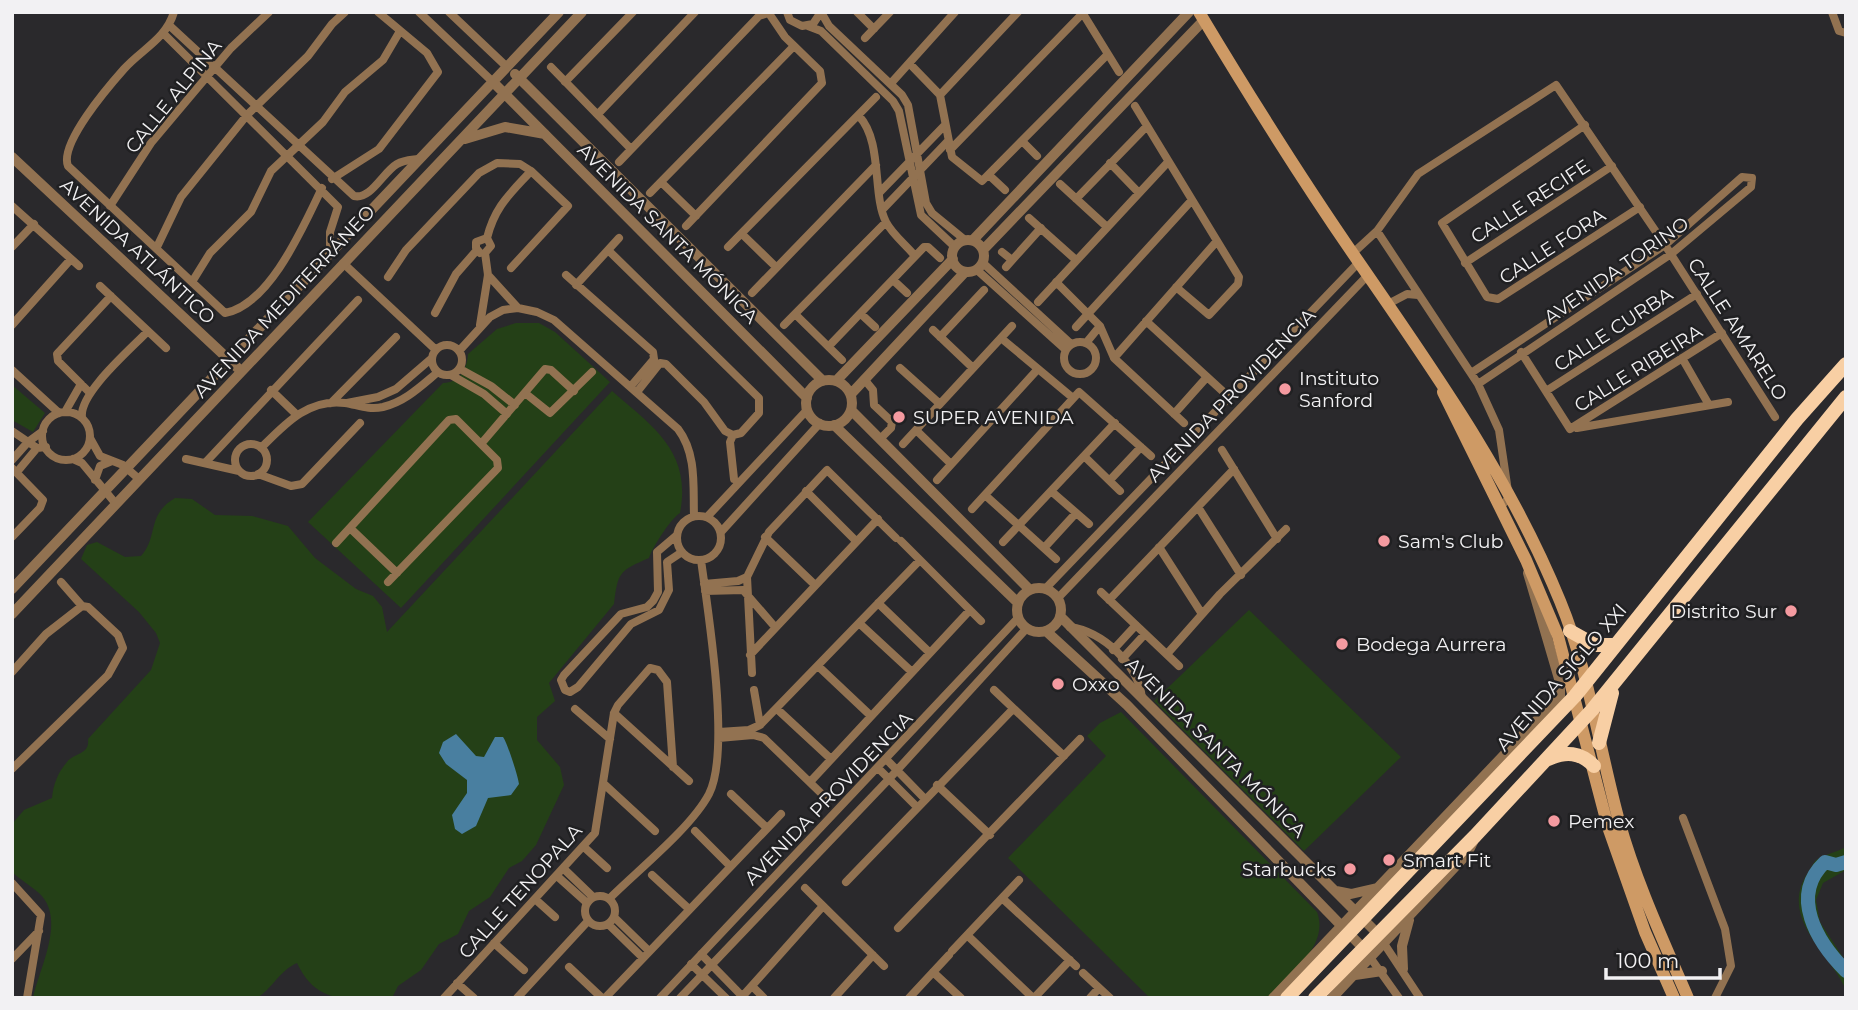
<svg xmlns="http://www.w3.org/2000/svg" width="1858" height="1010" font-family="Montserrat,sans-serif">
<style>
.green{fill:#244017}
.water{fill:#497fa0}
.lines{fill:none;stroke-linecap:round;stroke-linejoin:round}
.river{stroke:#497fa0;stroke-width:14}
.minor{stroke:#927251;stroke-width:8}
.tertiary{stroke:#927251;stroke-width:10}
.secondary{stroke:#ce9a65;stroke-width:12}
.trunk{stroke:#f8cfa4;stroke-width:14}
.poi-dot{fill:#f49aa0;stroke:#202022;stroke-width:2.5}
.labels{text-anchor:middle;stroke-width:5;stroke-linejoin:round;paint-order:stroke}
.street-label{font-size:19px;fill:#f2f1f3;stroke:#202022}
.poi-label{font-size:19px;fill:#f2f1f3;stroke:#202022;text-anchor:start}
</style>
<rect width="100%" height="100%" fill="#2a292c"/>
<path class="green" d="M516,323H539L555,332L610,382L401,608L308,522L443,383C460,383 467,369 468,354L497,329Z
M12,385L45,413L33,432L12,420Z
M612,391C652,426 692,451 680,513C671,518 652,548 649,558C619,571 618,572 614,604L549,683L555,701L537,717V740L560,767L564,785L536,845L522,861L509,868L490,897L469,911L458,934L439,944L421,970L398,986L392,998C349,998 318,1007 297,963C279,971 273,988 257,998H33C39,968 67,919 39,893C31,886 21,880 12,872V824L24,810L52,798C53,785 58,772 67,762C75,752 90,755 88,739L151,670L160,643L156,633L139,612L81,559L87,545L97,542L125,557L141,556C159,536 146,515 175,498L192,499L215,515L252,516L288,526L315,558L356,589L373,596L382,607L387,632Z
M1249,610L1401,757L1304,851L1154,701Z
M1121,712L1317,912C1330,946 1289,974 1268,998H1150L1008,858L1106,756L1087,736L1100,723Z
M1846,847V870L1823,883L1816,900L1820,922L1846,962V990C1830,953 1779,919 1807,874C1810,870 1813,863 1816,860C1823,855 1837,852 1846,847Z"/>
<path class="water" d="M456,734L476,756L484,757L495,737H503C507,742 518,776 519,784L511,795L488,798L476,826L462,834L455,829L452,815L467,793V780L446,764L439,753L443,742Z"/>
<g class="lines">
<path class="river" d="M1846,862L1836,865L1825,862C1789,896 1817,942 1846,971"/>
<path class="minor" d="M174,12C166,39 142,49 124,69C108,87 59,144 68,166L225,313C270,305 304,225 322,188
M419,12L493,82
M449,12L507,67
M787,12L790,20L802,26L813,24L821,12
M821,12L829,26L902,95L908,105L926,203L932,213L965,240
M857,12L874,29
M1082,12L1119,72
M1832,12L1839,31L1846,33
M170,26L354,196C371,200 383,172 397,164C404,160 411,160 418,159
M808,26L821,31L893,101L899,111L921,215L955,247
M164,34L338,207L330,232V251
M865,38L890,12
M909,63L940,95L952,157L982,181L1107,55
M551,67L631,149
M893,81L955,12
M565,82L633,12
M940,95L1018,12
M1135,106L1239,277L1238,284L1209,315L1176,287
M598,114L695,12
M859,116C883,142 872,195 886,222C892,234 907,246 915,256
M1585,125L1442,223L1487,297L1498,299L1640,207
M1023,142L1037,156
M950,150L1083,13
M619,162L759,16L768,13
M1110,163L1139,193
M990,176L1005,190
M332,179L379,149L438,72L427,53L378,12
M661,182L696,216
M1060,184L1107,227
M880,192L944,126
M650,193L794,46
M1076,199L1147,126
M12,206L79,266
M110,206L151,143L231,48L269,12
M883,209L948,141
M1029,218L1076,260
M686,226L822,83L820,71L785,37L768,12
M1377,231L1478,384L1499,430L1509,498L1500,507
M742,234L776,267
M12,247L34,224
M157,247L181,197L247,115L308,56L332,24L345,12
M728,247L876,97
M608,250L759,398V413L741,433L733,435
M1002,252L1012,260
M480,253L476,248V242L487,238
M1353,253L1377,231L1418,174L1556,85L1665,245L1775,417
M343,263L436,350
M983,263L1071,344
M1465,263L1612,166
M1006,267L1041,228
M977,270L1066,350
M488,275L518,308
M566,275L653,352L654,359L631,386
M388,277L406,250L479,173L497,163L520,164L531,171L568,206L511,268
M893,280L907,293
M192,282L210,253L251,212L271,171L323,122L345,92L383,60L400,31
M1056,282L1100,326L1114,358L1184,423
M576,285L619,238
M100,286L166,348
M752,293L876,165
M1038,302L1168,162
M1388,304L1407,294L1418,295
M435,313L456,274L477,250
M795,314L842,360
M861,314L875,327
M1146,321L1229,397
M12,325L71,259
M480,325L488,275L485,253L491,246L487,238C495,206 510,194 531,171
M784,325L886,222
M1076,327L1192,200
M933,330L973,368
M940,337L984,290
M1001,338L1073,398
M1064 358a16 16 0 1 1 32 0a16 16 0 1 1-32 0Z
M1086,343L1100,326
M432 360a15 15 0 1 1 30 0a15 15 0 1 1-30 0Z
M829,346L924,247H928L940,258
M459,351L490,317L503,310L518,308L537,312L554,320L678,429C697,454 693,487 694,516
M1521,352L1570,429
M1114,358L1217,241
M1682,358L1709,405
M900,368L940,404
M460,369L491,386L515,405
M12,370L59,413
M1471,373L1665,245L1742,177L1752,178L1751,187L1671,254L1478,384
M451,375L484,394L507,414
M864,379L873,390L874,405L892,422L891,428L880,439
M271,390L297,415
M1546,391L1697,294
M637,392L660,363L666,364L704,402L725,431L733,435
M90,393L58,361L57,354L111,296
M525,393L550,413L592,372
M331,403L396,337
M347,403L378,397L396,389L432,358
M65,412L81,384
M42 436a24 24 0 1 1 48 0a24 24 0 1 1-48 0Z
M1174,414L1207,377
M82,417C79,393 131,349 148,331
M1577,428L1728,402
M1570,429L1722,333
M916,430L951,464
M12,431L37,448L46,447
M733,435L730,442L734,479
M90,438L100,456L123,465L139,479
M481,444L545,369L551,370L574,391
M903,444L1012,326
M235 460a16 16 0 1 1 32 0a16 16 0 1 1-32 0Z
M261,448C284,425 308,398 345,403C358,405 368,410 383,407C405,402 421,386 438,372
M1222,450L1277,539
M1084,456L1120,491
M73,459L82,463L116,504
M186,459L239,471
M12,460L28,442L43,431
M205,463L358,300
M12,468L43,500L40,508L12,537
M17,472L37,448
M258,474L291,486L302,484L360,423
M95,480L100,466L112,461
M937,480L1037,370
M1110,480L1141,447
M806,491L856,541
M1051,491L1089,524
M985,495L1056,559
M1198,507L1241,575
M972,509L1079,392L1151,456
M677 538a22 22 0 1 1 44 0a22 22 0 1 1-44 0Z
M707,517L807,410
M350,528L397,573
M721,532L820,423
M677,535L657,552L658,592L653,601L647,607L621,614L564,675L561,680L565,690L570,692L578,687L631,624L659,610L669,590L667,562L682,552
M765,537L815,585
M901,541L981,621
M1003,542L1115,423
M336,543L449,420L456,419L497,460L498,468L388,582
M1159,547L1202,614
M1044,548L1076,513
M747,577L752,673
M704,584L738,581L747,577L769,532L827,470L896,538
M1046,588L1359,262
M705,591L743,590L775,627
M1101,592L1179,666
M1058,598L1368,275
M1109,600L1234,469
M878,603L930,653
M859,623L912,672
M1070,627C1103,632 1138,664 1142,698
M1113,650L1136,625
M1167,654L1220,594L1286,529
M750,655L878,519
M1122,659L1145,634
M818,666L871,716
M12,672L46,634L82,606
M754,690L760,725
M994,690L1064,756
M575,709L610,739
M777,709L831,759
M614,713L689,781
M719,732L749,730L760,725L920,560
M719,738L753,735L764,738L826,798
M887,760L924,798
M12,769L108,675L123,648L118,635L88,607L82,606L61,582
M879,769L916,806
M810,782L970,610
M604,784L655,831
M937,785L990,835
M731,794L767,828
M1683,818L1725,929L1731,966L1715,998
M695,831L730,866
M584,847L607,868
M564,869L593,897
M652,875L689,909
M557,876L586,902
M846,882L1013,709
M12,883L41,915L27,998
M805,888L884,966
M585 911a15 15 0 1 1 30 0a15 15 0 1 1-30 0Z
M1002,898L1076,966
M535,899L555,917
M609,899C638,870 691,828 709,794C731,751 708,612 701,560
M614,917L649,951
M608,924L643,958
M898,928L1080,739
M967,935L1033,998
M1381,939L1420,998
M494,943L524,970
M952,951L1019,880
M1367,953L1399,998
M701,954L742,996
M12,959L39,931
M691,964L726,998
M569,967L602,998
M933,972L961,998
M1083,973L1110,998
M457,983L474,998
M752,986L764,998
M444,998L595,833L614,713L618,705L650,668L658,670L667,682L673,767
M517,998L588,921
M605,998L781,814
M660,998L1018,618
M680,998L889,779L1026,629
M741,998L823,906
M834,998L873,955
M909,998L949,955
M1034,998L1070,960
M1090,998L1099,988"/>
<path class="tertiary" d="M515,74L823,381
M493,82L807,398
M465,139L505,127L545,134
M12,157L241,371
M952 256a16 16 0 1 1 32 0a16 16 0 1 1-32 0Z
M973,240L1189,12
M983,250L1204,20
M806 403a23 23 0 1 1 46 0a23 23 0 1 1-46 0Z
M836,381L953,259
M851,394L965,272
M851,410L1029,589
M834,425L1017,602
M1017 610a22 22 0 1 1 44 0a22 22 0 1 1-44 0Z
M12,589L559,12
M12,614L582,12
M1060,616L1377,933
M1046,631L1127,705L1363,948
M1336,891L1351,894L1377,888
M1403,969L1402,946L1409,920
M1355,975L1382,971
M1273,998L1560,696V682L1528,573
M1332,998L1467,854L1473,842"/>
<path class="secondary" d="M1199,12C1250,97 1302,180 1358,261C1433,370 1510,478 1560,601C1589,671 1599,748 1619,821C1636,882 1663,940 1688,998
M1443,392L1526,560L1558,636L1608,827L1645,932L1674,998"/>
<path class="trunk" d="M1570,631L1595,645H1615
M1599,743L1612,693
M1548,759C1566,751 1580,752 1594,766
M1287,998L1575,696L1797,419L1846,364
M1315,998L1475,836L1592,710L1846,397"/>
</g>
<g class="poi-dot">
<circle cx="1285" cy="389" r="7"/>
<circle cx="899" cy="417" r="7"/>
<circle cx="1384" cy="541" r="7"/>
<circle cx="1791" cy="611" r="7"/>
<circle cx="1342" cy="644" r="7"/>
<circle cx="1058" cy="684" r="7"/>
<circle cx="1554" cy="821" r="7"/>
<circle cx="1389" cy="860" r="7"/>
<circle cx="1350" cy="869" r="7"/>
</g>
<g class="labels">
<g class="street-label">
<text transform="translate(173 96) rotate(-51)" y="7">CALLE ALPINA</text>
<text transform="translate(1530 201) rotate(-33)" y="7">CALLE RECIFE</text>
<text transform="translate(668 233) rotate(45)" y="7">AVENIDA SANTA MÓNICA</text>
<text transform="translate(1552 246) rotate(-33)" y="7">CALLE FORA</text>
<text transform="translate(138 251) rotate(43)" y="7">AVENIDA ATLÁNTICO</text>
<text transform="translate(1616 270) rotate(-35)" y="7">AVENIDA TORINO</text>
<text transform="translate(284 301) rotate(-47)" y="7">AVENIDA MEDITERRÁNEO</text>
<text transform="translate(1613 329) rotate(-33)" y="7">CALLE CURBA</text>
<text transform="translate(1738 329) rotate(57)" y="7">CALLE AMARELO</text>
<text transform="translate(1638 368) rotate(-32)" y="7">CALLE RIBEIRA</text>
<text transform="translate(1231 395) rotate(-46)" y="7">AVENIDA PROVIDENCIA</text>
<text transform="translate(1561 677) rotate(-49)" y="7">AVENIDA SIGLO XXI</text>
<text transform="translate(1216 747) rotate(45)" y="7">AVENIDA SANTA MÓNICA</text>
<text transform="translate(828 798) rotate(-46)" y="7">AVENIDA PROVIDENCIA</text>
<text transform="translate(520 891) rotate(-48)" y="7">CALLE TENOPALA</text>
</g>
<g class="poi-label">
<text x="1299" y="385">Instituto<tspan x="1299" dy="22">Sanford</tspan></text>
<text x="913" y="424">SUPER AVENIDA</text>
<text x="1398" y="548">Sam's Club</text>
<text x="1777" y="618" text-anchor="end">Distrito Sur</text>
<text x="1356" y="651">Bodega Aurrera</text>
<text x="1072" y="691">Oxxo</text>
<text x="1568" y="828">Pemex</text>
<text x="1403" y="867">Smart Fit</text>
<text x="1336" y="876" text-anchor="end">Starbucks</text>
</g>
</g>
<rect width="1858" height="1010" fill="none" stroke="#f2f1f3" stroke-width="28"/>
<path d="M1606 968v10h114v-10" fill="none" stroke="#f2f1f3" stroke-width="3.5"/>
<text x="1616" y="968" font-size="21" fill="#f2f1f3" stroke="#202022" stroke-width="5" paint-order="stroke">100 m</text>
</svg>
